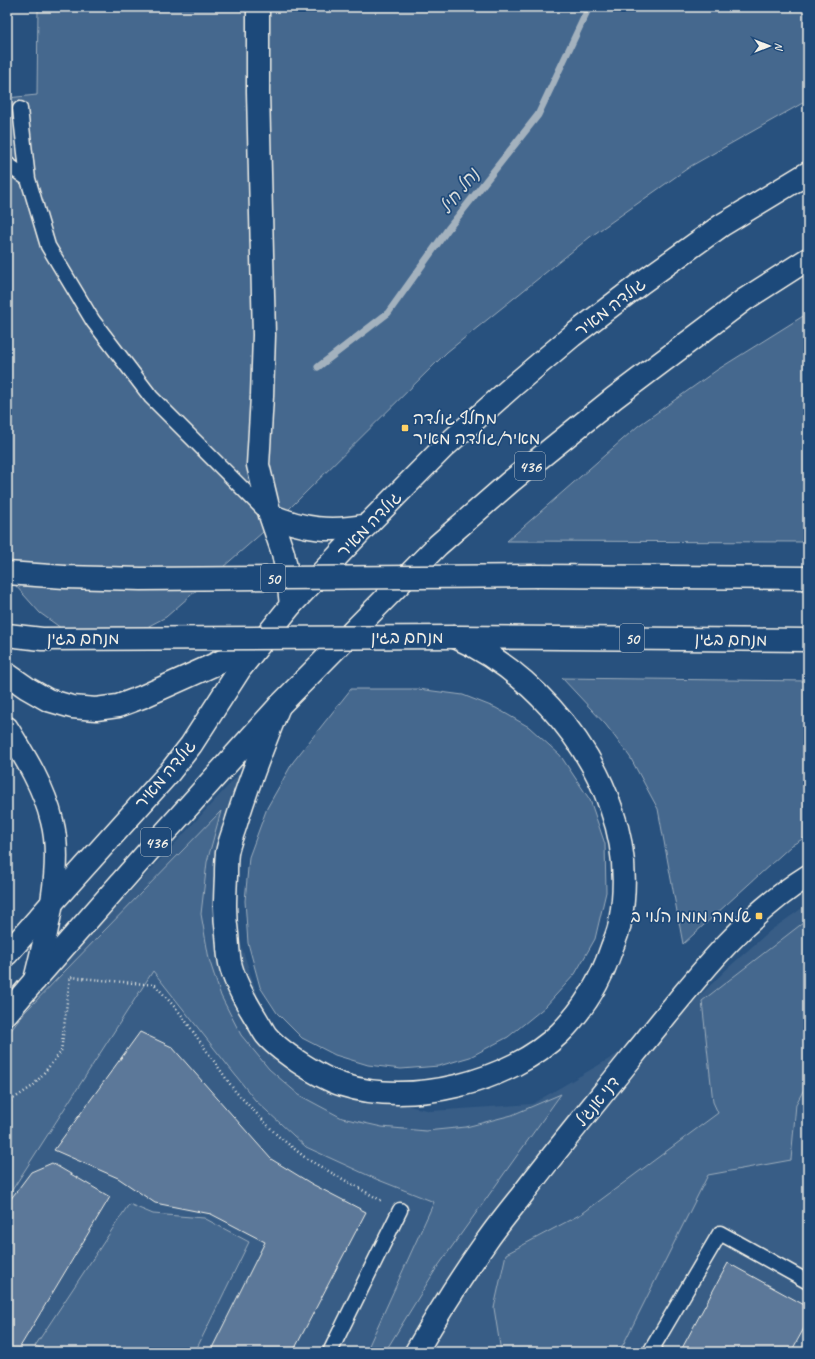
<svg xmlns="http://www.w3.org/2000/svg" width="815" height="1359" font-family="Caveat,'Playpen Sans Hebrew',sans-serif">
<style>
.built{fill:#375d86}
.green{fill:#45688e;stroke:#9cacbb}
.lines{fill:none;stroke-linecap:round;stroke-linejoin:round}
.stream{stroke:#a4b2be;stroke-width:7}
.building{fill:#5b7899;stroke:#f4f1e8}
.service-casing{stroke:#f4f1e8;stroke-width:17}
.minor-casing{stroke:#f4f1e8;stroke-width:25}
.tertiary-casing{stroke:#f4f1e8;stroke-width:25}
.secondary-casing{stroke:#f4f1e8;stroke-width:25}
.primary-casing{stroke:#f4f1e8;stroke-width:25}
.motorway-casing{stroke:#f4f1e8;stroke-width:25}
.path{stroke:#f4f1e8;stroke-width:2.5;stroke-dasharray:1 3;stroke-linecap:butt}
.service{stroke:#1f4a7a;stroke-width:14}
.minor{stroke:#1f4a7a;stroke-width:22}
.tertiary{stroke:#1f4a7a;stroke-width:22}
.secondary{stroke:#1f4a7a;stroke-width:22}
.primary{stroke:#1f4a7a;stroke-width:22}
.motorway{stroke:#1f4a7a;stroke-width:22}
.motorway-bridge-casing{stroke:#f4f1e8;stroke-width:25;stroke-linecap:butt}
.motorway-bridge{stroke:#1f4a7a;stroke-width:22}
.poi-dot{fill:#ffd166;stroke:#1f4a7a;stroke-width:1.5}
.labels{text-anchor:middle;stroke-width:3.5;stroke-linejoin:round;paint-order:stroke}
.shield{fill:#1f4a7a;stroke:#b4bfc7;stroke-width:1}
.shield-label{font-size:16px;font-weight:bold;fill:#f4f1e8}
.street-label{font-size:17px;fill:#f4f1e8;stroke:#1f4a7a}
.poi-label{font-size:17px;fill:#f4f1e8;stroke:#1f4a7a;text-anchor:start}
.water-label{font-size:18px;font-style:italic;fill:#d9dcda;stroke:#1f4a7a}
</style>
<rect width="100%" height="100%" fill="#28517e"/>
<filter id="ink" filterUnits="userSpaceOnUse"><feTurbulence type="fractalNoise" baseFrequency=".025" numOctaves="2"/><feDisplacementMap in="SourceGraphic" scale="8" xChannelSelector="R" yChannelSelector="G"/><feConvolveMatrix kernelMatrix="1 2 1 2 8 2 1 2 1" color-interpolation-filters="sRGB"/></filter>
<g filter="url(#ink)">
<path class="built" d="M240,773L233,859L240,942L266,1021L345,1092L431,1111L532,1104L674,1021L730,966L771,930L808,904V1352H7V1032L57,971Z"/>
<path class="green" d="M38,7H808V100L691,166L590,237L447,352L287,511L166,617L132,635L68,633L40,613L7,576V98L37,95Z
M808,313V542L507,541L638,426L717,370Z
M562,678L808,681V836L792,845L683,944L658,809L630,757L606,725Z
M351,689H418L463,695L496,708L529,727L560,755L590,800L605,844L606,892L595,939L575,974L545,1007L508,1037L470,1057L439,1066L401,1069L368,1065L335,1055L302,1038L277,1013L260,987L248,943L245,901L249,857L267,808L293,762Z
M221,811L207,862L201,914L209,959L221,996L241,1035L269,1069L299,1095L342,1118L382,1127L426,1131L466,1127L512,1115L561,1094L436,1269L385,1352H366L434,1202L376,1179L306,1147L255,1100L153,971L7,1198V1036L24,1013Z
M808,919V1082L796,1104L791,1160L708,1175L623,1345L614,1352H501L494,1308L506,1254L583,1213L718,1113L713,1102L702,1001Z
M129,1204L153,1214L204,1218L249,1242L195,1352H52L35,1346Z"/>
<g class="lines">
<path class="stream" d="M318,367L388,313L448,229L538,115L589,7"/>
</g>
<path class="building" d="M140,1032L172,1047L271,1159L312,1184L366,1212L293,1352H210L265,1242L211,1214L155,1203L118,1178L54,1150Z
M52,1163L110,1197L17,1352H7V1204L31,1172Z
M728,1263L808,1307V1321L791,1352H680Z"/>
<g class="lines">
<g class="service-casing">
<path id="service" d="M20,109L28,179L48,246L93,321L151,397L268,514
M7,164L28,179
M330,1352L400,1210
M650,1352L720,1233L808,1282"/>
</g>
<g class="minor-casing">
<path id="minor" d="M258,7V92L264,335L262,396L258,465L270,515L283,553L288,578L291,605
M270,515C303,529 331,533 367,525"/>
</g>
<g class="tertiary-casing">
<path id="tertiary" d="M416,1352C438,1314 461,1277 486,1242C497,1226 510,1210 522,1195C558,1148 596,1102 633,1056C686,992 736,921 808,876"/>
</g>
<g class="secondary-casing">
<path id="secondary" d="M7,954L51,904
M7,1013L35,980"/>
</g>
<g class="primary-casing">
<path id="primary" d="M51,904L169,773L191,745L240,669L291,605L367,525L443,448L513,386L572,336L641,283L722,225L808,173
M35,980L160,838L279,706L438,545L510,482L614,398L744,300L808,259"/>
</g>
<g class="motorway-casing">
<path id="motorway" d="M538,576L808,578
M459,637L808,640
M7,674L27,688L48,700L72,707L96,709L118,706L142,697L258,645
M279,706C264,743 249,781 237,820C234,831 229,842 227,853C226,861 226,869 226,876C225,897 224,913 227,934C228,944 228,953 230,963C234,981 247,1004 257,1020C260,1025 263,1031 266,1035C274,1045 287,1054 297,1061C312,1071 327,1080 343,1085C410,1107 510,1082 560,1033C583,1010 601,980 611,950C614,941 619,932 620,922C627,884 624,844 611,808C587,736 525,668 455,637
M7,728C25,757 44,787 52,821C64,866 46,936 35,980"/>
</g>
<path class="path" d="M7,1103L33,1086L61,1052L70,977L155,985L180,1013L235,1091L277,1135L307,1159L382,1201"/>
<use href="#service" class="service"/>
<use href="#minor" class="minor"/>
<use href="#tertiary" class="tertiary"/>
<use href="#secondary" class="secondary"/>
<use href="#primary" class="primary"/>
<use href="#motorway" class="motorway"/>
<g class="motorway-bridge-casing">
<path id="motorway-bridge" d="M7,573L65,577L141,579L538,576
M7,635L42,639L455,637"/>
</g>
<use href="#motorway-bridge" class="motorway-bridge"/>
</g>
</g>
<g class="poi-dot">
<rect x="401" y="424" width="8" height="8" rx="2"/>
<rect x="755" y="912" width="8" height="8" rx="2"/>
</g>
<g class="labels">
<g class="shield">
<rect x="515" y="452" width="30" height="28" rx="3"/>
<rect x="261" y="564" width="24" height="28" rx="3"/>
<rect x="620" y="624" width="24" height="28" rx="3"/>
<rect x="141" y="828" width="30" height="28" rx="3"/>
</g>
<g class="shield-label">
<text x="530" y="472">436</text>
<text x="273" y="584">50</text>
<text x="632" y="644">50</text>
<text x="156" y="848">436</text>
</g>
<g class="street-label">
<text transform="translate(610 307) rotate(-38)" y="6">גולדה מאיר</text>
<text transform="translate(369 524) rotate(-46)" y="6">גולדה מאיר</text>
<text x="407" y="643">מנחם בגין</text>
<text x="83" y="644">מנחם בגין</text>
<text transform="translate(731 639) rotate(1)" y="6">מנחם בגין</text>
<text transform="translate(165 774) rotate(-50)" y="6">גולדה מאיר</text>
<text transform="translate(597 1101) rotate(-51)" y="6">דני אנג'ל</text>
</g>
<g class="poi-label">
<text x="413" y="424">מחלף גולדה<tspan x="413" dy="20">מאיר/גולדה מאיר</tspan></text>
<text x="751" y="922" text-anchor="end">שלמה מומו הלוי ב</text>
</g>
<g class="water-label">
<text transform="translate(459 191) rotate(-52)" y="6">נחל חיל</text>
</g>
</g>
<rect width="815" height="1359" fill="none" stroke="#1f4a7a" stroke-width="24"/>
<rect x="12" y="12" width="791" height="1335" fill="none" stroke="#f4f1e8" stroke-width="1.5" filter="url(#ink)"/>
<g transform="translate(769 46) rotate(90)" stroke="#1f4a7a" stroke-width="3" paint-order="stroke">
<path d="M0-3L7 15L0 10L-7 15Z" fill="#f4f1e8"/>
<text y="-6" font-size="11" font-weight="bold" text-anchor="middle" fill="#f4f1e8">N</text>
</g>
</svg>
